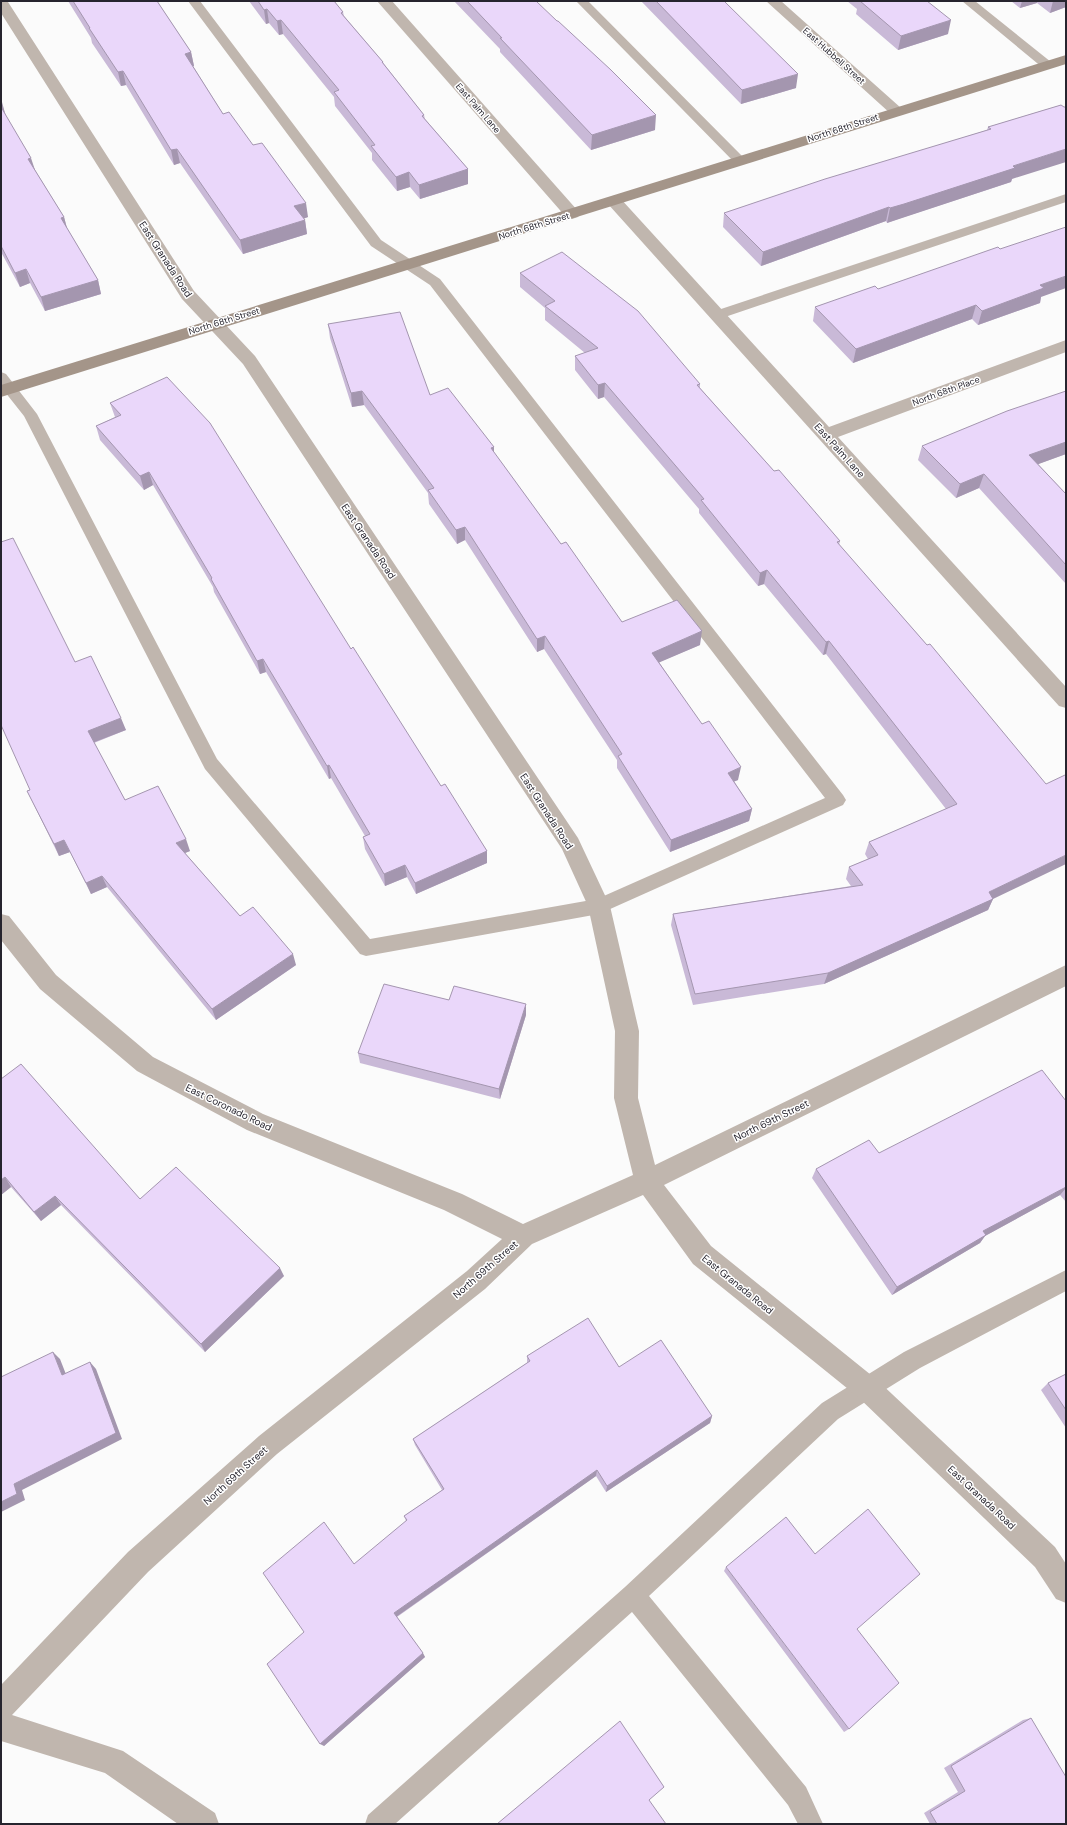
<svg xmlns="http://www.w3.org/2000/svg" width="1067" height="1825" font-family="'DM Sans',sans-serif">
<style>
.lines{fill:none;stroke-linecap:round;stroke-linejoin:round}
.lane{fill:#c0b6ae;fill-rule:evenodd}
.street{fill:#c0b6ae;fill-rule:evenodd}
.secondary{fill:#a49589;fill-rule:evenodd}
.wall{fill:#c9b9d7}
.shaded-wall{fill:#a496af}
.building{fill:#ead7fa;stroke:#a496af}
.labels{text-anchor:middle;stroke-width:3;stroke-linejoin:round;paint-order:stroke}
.far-street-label{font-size:9px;fill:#26242e;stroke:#fff}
.street-label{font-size:10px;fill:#26242e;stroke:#fff}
</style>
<rect width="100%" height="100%" fill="#fbfbfb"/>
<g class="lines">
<path class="lane" d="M188,1H200L381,240L440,279L843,795L846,800L843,805L599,914L366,956L360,954L205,769L24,416L1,387V372L6,374L37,414L217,759L370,939L597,899L825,798L430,285L371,246Z
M576,1H588L744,158L746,161L744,164H736Z
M962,1H975L1051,62L1053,65L1051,68H1043Z
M1066,194V202L722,318L717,319L712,318L710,315L712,312Z
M1066,1270V1291L920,1368L838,1419L649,1596L806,1787L823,1824H798L788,1805L632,1612L395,1824H365L368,1815L625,1587L822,1403L904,1352Z"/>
<path class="street" d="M1,1L8,2L194,291L255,356L578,838L610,906L639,1031L638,1098L655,1165L1066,965V986L664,1185L711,1246L876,1379L1055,1547L1066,1564V1603L1056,1599L1035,1567L858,1397L693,1264L643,1195L532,1244L485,1289L277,1454L148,1572L12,1715L123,1751L215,1813L219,1824H178L105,1773L1,1741V1685L128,1552L259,1436L467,1271L502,1239L444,1210L247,1130L137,1071L40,989L1,940V914L9,916L56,975L153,1057L263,1114L462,1194L523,1224L633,1175L614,1098L615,1031L588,906L562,849L243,364L182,299L1,13Z
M377,1H392L578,211L580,214L578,217L572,219L566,217Z
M766,1H781L901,108L903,111L901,114L896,115L891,114Z
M614,196L620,198L829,427L1066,340V352L838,437L1066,687V708L1059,706L608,204L606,201L608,198Z"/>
<path class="secondary" d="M1066,55V64L1,397V385Z"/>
</g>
<path class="wall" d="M68,1H157L191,52L194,66H193L223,114L253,145L308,217L303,219L305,220L307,234L243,254L180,163L174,165L126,85L121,86L92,43L91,38Z
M249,1H334L343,12L344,16L383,62L384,64L424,115L425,119L468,169V184L420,199L410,187L397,191L372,160V153L335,106L334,97L283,34L279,35L269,23L266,24Z
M454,1H536L655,130L591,150L500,52V49Z
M641,1H724L796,88L741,104Z
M847,1H927L948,34L898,50L856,14L857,9Z
M1011,1H1066V7L1050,13L1037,3L1020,8Z
M1,101L6,116L35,170L64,217L67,228L98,280L101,294L45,311L30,283L20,287L1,252Z
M1061,105L1012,179L1011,182L901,218L887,223L886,221L761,266L723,227L724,213L987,130L988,127Z
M520,273L700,384V388L774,471L840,541L839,545L927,645L993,899L988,910L824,984L693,1005L671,925L673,914L851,886L846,879L849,867L868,859L865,854L869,842L946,809L826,654L823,655L764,584L758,586L699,513V509L604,397L598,399L575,370V356L585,353L545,320V308L520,287Z
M878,289L1041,297L1040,303L978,325L972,319L853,363L813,321L815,307Z
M328,324L430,395L494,447V453L561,544L622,622L700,645L659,662L738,780L734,781L752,809L749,821L670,852L617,768V760L544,649L537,652L465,540L457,544L429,504L428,493L364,405L352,407L330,338Z
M1066,391V454L1038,464L1066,494V584L979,488L956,498L918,460L922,446Z
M110,403L351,649L441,786L487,851V863L416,894L407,877L385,886L365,849L363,837L365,836L331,778L329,779L266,672L260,674L214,592L213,587L153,485L144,490L100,440L96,426L115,417Z
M75,662L126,730L94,743L125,800L190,851L185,853L240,916L296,965L216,1020L107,887L91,894L70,852L59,856L27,791L30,790Z
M526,1004V1015L500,1099L360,1063L358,1053Z
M1,1079L140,1199L284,1276L205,1352L61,1205L41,1221L11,1187L1,1195Z
M1066,1101V1202L1060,1195L985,1236L980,1243L892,1295L812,1178L816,1169L879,1153Z
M527,1356L619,1367L712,1416L710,1423L606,1492L596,1476L397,1617L425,1657L324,1746L304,1632L406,1521L404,1516L442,1490L415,1445L413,1439L527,1363Z
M1066,1374V1428L1041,1390L1048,1383Z
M726,1567L849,1729L844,1732L724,1571Z
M1031,1718L1066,1824H930L924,1813L958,1792L944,1768L1023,1720Z"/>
<path class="shaded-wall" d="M1022,1H1037V3L1020,8Z
M1053,1H1066V7L1050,13Z
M267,9L269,23L266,24L264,10Z
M281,20L283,34L279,35L277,21Z
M951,20L948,34L898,50L901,36Z
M191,52L194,66L187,68L185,54Z
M123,71L126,85L121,86L118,72Z
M798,74L796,88L741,104L742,90Z
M2,102L6,117L1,111V103Z
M656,115L655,130L591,150L592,135Z
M177,149L180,163L174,165L171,150Z
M1066,149V162L1012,179L1011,182L887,223L890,208L1013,166Z
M31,158L36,173L28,159Z
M468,169V184L420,199L419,185Z
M409,172L410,187L397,191L396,177Z
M306,203L308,217L296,221L294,206Z
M889,207L886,221L761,266L763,252Z
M64,217L68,232L61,218Z
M305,220L307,234L243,254L240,240Z
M26,269L30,283L20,287L15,273Z
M1066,276V288L1041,297L1040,303L978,325L982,311L1040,285Z
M98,280L101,294L45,311L41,297Z
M976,305L972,319L853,363L856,349Z
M605,383L604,397L598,399V385Z
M362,391L364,405L352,407L351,393Z
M1066,442V454L1025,469L1029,455Z
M494,447V461L491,448Z
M149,472L153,485L144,490L140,476Z
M984,474L979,488L956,498L960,484Z
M465,527V540L457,544L456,530Z
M767,570L764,584L758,586L760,573Z
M702,631L700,645L651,666L652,653Z
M545,636L544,649L537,652V639Z
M829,641L826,654L823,655L826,642Z
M263,659L266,672L260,674L257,661Z
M121,718L126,730L92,743L88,731Z
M329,765L331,778L329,779L327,766Z
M741,767L738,780L726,785L728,773Z
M752,809L749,821L670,852L671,840Z
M186,839L190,851L180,855L176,843Z
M64,840L70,852L59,856L54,844Z
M487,851V863L416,894L415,883Z
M1066,855V864L993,899L988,910L824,984L828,973L989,892Z
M405,865L407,877L385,886L384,874Z
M102,876L107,887L91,894L86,883Z
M293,954L296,965L216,1020L212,1009Z
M526,1004V1015L500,1099L499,1089Z
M5,1177L11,1187L1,1195V1180Z
M1066,1187V1188L1060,1195L985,1236L980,1243L892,1295L897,1287L983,1231Z
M55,1196L61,1205L41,1221L34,1212Z
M280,1268L284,1276L205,1352L201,1344Z
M53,1352L60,1359L69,1382L62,1375Z
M90,1362L96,1369L122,1439L22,1490L25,1500L1,1512V1502L14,1484Z
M712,1416L710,1423L606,1492L607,1486Z
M597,1470L596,1476L396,1617L394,1613Z
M423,1653L425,1657L324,1746L320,1744Z"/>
<path class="building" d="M73,1H157L191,52L185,54L223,114L229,112L253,145L262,143L306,203L294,206L305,220L240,240L177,149L171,150L123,71L118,72L89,28H90Z
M258,1H334L343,12L341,13L383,62H382L424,115L422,116L468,169L419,185L409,172L396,177L371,146L375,145L334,92L339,90L281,20L277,21L267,9L264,10Z
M467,1H536L557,21H558L611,70L656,115L592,135L500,38H502Z
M656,1H724L798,74L742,90Z
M860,1H927L951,20L901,36Z
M1061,105L1064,107H1066V149L1013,166L1015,168L904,204L890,208L889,207L763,252L724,213L825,179L991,129L988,127Z
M1,107L31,158L28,159L64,217L61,218L98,280L41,297L26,269L15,273L1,246Z
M1066,227V276L1040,285L1044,288L982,311L976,305L856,349L815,307L875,286L878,289L998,247L1000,249Z
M562,252L638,311L700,384L697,385L774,471L779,470L840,541L837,542L927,645L930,644L1046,784L1065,775L1066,776V855L989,892L993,899L828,973L695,994L673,914L863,885L849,867L878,855L869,842L957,804L829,641L826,642L767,570L760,573L701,500L704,499L605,383L598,385L575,356L598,348L545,306L555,301L520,273Z
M400,312L430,395L448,388L494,447L491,448L561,544L566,542L622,622L677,600L702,631L652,653L702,724L709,721L741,767L728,773L752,809L671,840L618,756L622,754L545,636L537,639L465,527L456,530L428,490L434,488L362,391L351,393L328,324Z
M167,377L210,423L351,649L353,647L441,786L445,784L487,851L415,883L405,865L384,874L363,837L370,834L329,765L327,766L263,659L257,661L211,579L212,578L149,472L140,476L96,426L121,415L110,403Z
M1066,391V442L1029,455L1066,494V565L984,474L960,484L922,446L1007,411Z
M13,538L75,662L91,656L121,718L88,731L125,800L158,786L186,839L176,843L240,916L253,907L293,954L212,1009L102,876L86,883L64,840L54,844L27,791L30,790L1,725V542Z
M384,984L449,1000L454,986L526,1004L499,1089L358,1053Z
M21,1064L140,1199L176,1167L280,1268L201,1344L55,1196L34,1212L5,1177L1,1180V1079Z
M1042,1070L1066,1101V1187L983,1231L986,1235L897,1287L816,1169L869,1140L879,1153Z
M588,1318L619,1367L661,1340L712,1416L607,1486L597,1470L394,1613L423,1653L320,1744L267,1664L304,1632L263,1573L324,1522L354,1564L407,1520L404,1516L444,1489L413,1439L530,1361L527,1356Z
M53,1352L62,1375L90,1362L116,1433L14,1484L17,1494L1,1502V1377Z
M1066,1374V1410L1048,1383Z
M868,1509L920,1574L857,1629L899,1683L849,1729L726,1567L786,1517L815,1554Z
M1031,1718L1066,1777V1824H937L930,1812L965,1791L951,1766Z
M620,1721L664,1787L649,1800L666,1824H497Z"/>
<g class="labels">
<g class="far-street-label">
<text transform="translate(834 56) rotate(42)" y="3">East Hubbell Street</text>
<text transform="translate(478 108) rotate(49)" y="3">East Palm Lane</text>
<text transform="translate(843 128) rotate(-18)" y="3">North 68th Street</text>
<text transform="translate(534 226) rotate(-17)" y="3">North 68th Street</text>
<text transform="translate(224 321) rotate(-17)" y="3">North 68th Street</text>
<text transform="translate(946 391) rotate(-20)" y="3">North 68th Place</text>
</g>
<g class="street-label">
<text transform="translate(166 259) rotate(57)" y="4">East Granada Road</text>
<text transform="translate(840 450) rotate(48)" y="4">East Palm Lane</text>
<text transform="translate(369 541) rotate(56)" y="4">East Granada Road</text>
<text transform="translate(547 811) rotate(57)" y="4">East Granada Road</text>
<text transform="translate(229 1107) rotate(26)" y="4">East Coronado Road</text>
<text transform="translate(771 1120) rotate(-26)" y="4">North 69th Street</text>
<text transform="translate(485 1269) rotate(-41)" y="4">North 69th Street</text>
<text transform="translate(738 1284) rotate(39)" y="4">East Granada Road</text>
<text transform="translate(235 1475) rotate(-42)" y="4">North 69th Street</text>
<text transform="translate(982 1497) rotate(43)" y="4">East Granada Road</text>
</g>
</g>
<rect width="1067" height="1825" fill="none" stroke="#26242e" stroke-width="4"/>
</svg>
